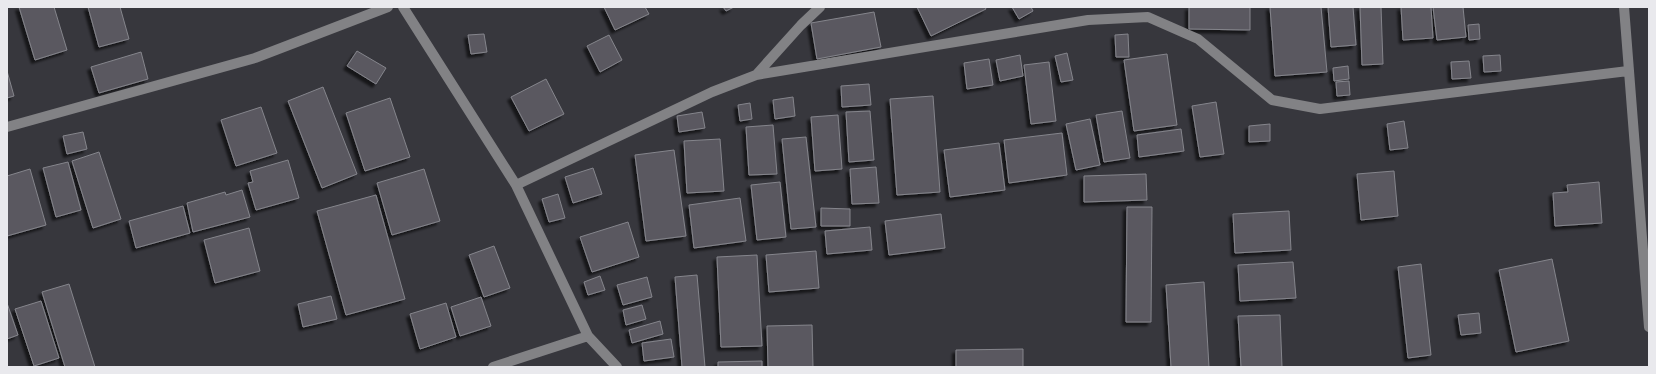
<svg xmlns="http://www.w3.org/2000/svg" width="1656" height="374" font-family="Lato,sans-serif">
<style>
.building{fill:#5a5960;stroke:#85858c;filter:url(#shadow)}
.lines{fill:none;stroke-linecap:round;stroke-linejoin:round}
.minor{stroke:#828285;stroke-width:10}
</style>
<defs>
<filter id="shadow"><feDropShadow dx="-3.5" dy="3.5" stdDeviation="1" flood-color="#0009"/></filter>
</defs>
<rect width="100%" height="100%" fill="#37373d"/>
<path class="building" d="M19,7H54L67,50L35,60Z
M88,7H120L129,39L99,47Z
M604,7H645L649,14L615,30Z
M723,7H734L726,11Z
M917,7H985L986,9L931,36Z
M1012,7H1031L1033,11L1019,19Z
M1189,7H1250V30L1189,29Z
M1270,7H1321L1327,72L1275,76Z
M1328,7H1353L1356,45L1331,47Z
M1360,7H1381L1383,64L1362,65Z
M1401,7H1431L1433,38L1403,40Z
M1433,7H1463L1466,37L1437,40Z
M874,12L881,47L817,59L811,23Z
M1479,24L1480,39L1469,40L1468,25Z
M484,34L487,52L471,54L468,35Z
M1128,34L1129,57H1116L1115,35Z
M609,35L622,60L600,72L587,46Z
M357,51L386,68L376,84L347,66Z
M141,52L148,79L99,93L91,67Z
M1067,53L1073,80L1061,82L1055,56Z
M1167,54L1177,125L1134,131L1124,60Z
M1020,55L1023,76L1000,81L996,60Z
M1500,55L1501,71L1484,72L1483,56Z
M989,59L993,85L967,89L964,63Z
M1469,61L1471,78L1452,79L1451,62Z
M1049,62L1056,121L1031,124L1024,65Z
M1348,66L1349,79L1334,81L1333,68Z
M7,71L14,96L7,98Z
M546,79L564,114L529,131L511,97Z
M1349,81L1350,95L1337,96L1336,82Z
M869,84L871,105L842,107L841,86Z
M323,87L357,174L322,188L288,101Z
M933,96L940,192L897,195L890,99Z
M793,97L795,116L775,119L773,100Z
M390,98L410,157L365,171L346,113Z
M1216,102L1224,154L1200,157L1192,106Z
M750,103L752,119L740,121L738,105Z
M261,107L277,153L236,166L221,120Z
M870,111L874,160L849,162L846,112Z
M1122,111L1130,158L1104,162L1096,115Z
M702,112L705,128L679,132L677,116Z
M838,115L842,169L815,171L811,117Z
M1090,119L1100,165L1076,170L1066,124Z
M1404,121L1408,148L1390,150L1387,124Z
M1270,124V141L1249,142V126Z
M773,125L777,174L749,175L746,127Z
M1181,129L1184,151L1139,157L1137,135Z
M83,132L87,149L67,154L63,136Z
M1062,133L1067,175L1009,183L1004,140Z
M806,137L816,227L791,229L782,139Z
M720,139L724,191L687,193L684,141Z
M999,143L1005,190L950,197L944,150Z
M674,150L686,236L646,241L635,155Z
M99,152L121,219L93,228L72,161Z
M288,160L299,198L256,210L248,183L253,182L250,171Z
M68,162L81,210L56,217L43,168Z
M876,167L879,203L852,204L850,169Z
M593,168L602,194L573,203L565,177Z
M30,169L46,225L7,236V176Z
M424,169L440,221L392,235L377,183Z
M1394,171L1398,216L1361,220L1357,174Z
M1146,174L1147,200L1084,202V176Z
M780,182L786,237L757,240L751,185Z
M1599,182L1602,223L1555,226L1553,193L1568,192L1567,185Z
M242,190L250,217L193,232L187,203L225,192L226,195Z
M558,194L565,218L549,222L542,199Z
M376,195L405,299L346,315L317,211Z
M740,198L746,241L694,248L689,205Z
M183,206L190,233L136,248L129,221Z
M1127,207H1152L1151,322H1126Z
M821,208L850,209V226H821Z
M1289,211L1291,250L1235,253L1233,214Z
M941,214L945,248L889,255L885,221Z
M628,222L639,257L592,272L580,237Z
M870,227L872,250L827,254L825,231Z
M249,228L260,271L215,283L204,240Z
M494,246L510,288L484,297L469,255Z
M816,251L819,288L769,292L766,255Z
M757,255L762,346L721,347L717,257Z
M1552,259L1569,341L1516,352L1499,270Z
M1293,262L1296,298L1240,301L1238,265Z
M1421,264L1431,355L1408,358L1398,267Z
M697,275L705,367H682L675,277Z
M600,276L605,290L588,295L584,282Z
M647,277L652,297L623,305L617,285Z
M1204,282L1209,367H1171L1166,285Z
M69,284L95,367H65L42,292Z
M331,296L337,319L303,327L298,304Z
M481,297L491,326L460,336L451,307Z
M41,301L59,358L34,366L15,309Z
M7,303L18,335L7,339Z
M446,303L456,337L420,349L410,314Z
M642,305L646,319L626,325L623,310Z
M1479,313L1481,333L1461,335L1458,315Z
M1280,315L1282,367H1241L1238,316Z
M660,321L663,334L632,343L629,330Z
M812,325L813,367H768L767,326Z
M671,339L674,357L644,361L642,343Z
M1023,349V367H956V350Z
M762,361V367H718V362Z"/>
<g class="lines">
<path class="minor" d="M403,7L516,185L588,336L617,367
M1624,7L1649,327
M756,75L801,25L820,7
M7,127L255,58L388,7
M516,185L712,92L756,75L1088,20L1148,17L1198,39L1272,100L1320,109L1628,71
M493,367L588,336"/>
</g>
<rect width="1656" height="374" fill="none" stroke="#e9e9ed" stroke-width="16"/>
</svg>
